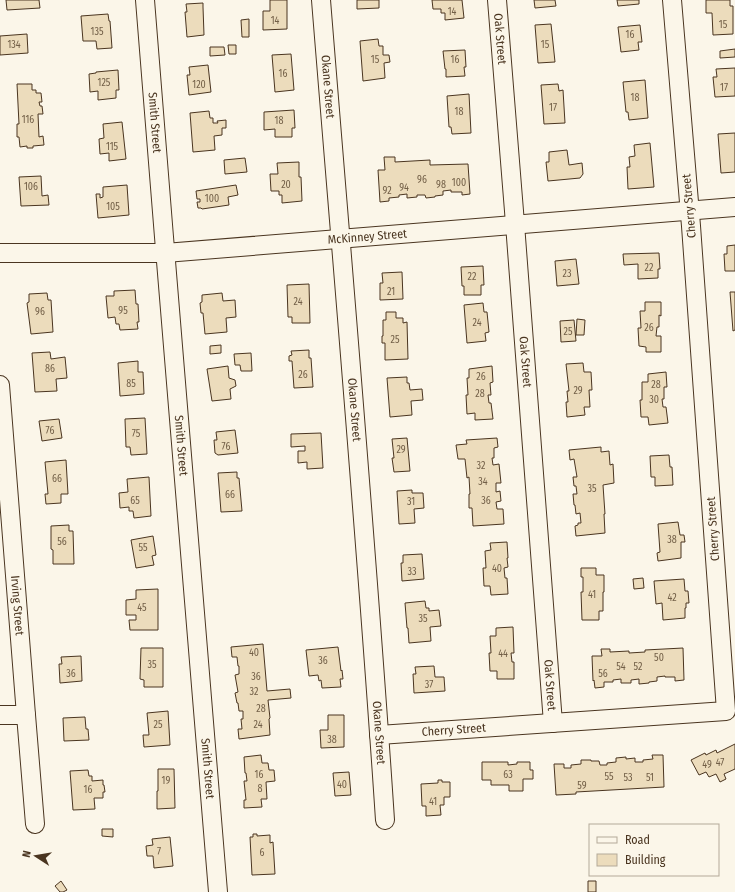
<svg xmlns="http://www.w3.org/2000/svg" width="735" height="892" font-family="'Fira Sans Condensed',sans-serif">
<style>
.building{fill:#ecdcbc;stroke:#4a3520}
.lines{fill:none;stroke-linecap:round;stroke-linejoin:round}
.minor-casing{stroke:#4a3520;stroke-width:20}
.minor{stroke:#fbf6e9;stroke-width:18}
.labels{text-anchor:middle;stroke-width:3;stroke-linejoin:round;paint-order:stroke}
.number-label{font-size:10px;fill:#725f47}
.street-label{font-size:12px;fill:#4a3520;stroke:#fbf6e9}
</style>
<rect width="100%" height="100%" fill="#fbf6e9"/>
<path class="building" d="M6,0H39L40,8L7,10Z
M270,0H287V29L263,30V11H270Z
M357,0H379V8L357,9Z
M432,0H462L464,18L445,20V13H441V9H433Z
M534,0H555L556,6L535,8Z
M617,0H639V4L618,6Z
M706,0H730V6H733V34L713,35L712,13H706Z
M203,3V7L204,35L187,37L185,12H187L186,4Z
M108,14L109,21H110L112,48L97,49L96,41H83L81,16Z
M249,19V37H242L241,20Z
M551,24L555,62L538,63L535,25Z
M640,25L642,42H638L639,50L621,52L618,27Z
M27,34L28,53L0,55V36Z
M378,39L379,46H383V55H389L390,62L384,63L385,78L363,81L360,41Z
M228,45H236V54H229Z
M210,47H224L225,55L210,56Z
M735,49V57L720,58V51Z
M465,50L466,67H464L465,76L446,77V69H445L443,51Z
M291,54L294,90L275,92L272,55Z
M208,65L211,92L189,95L187,75H190L189,67Z
M735,68V96L715,97L713,77H717L716,69Z
M118,70L119,90H116V98L98,100V91L90,92L89,74L96,73V72Z
M645,80L648,118L629,120L628,112H626L623,82Z
M17,84H32V90H36V93H41L42,102H39L40,106H42L43,114H38L39,137L43,136L44,145L33,146V148H27V146L20,147L19,137H17V124H19Z
M558,84L559,91L563,90L565,123L544,124L541,85Z
M469,94L471,133L452,134L451,127H449L447,96Z
M294,110L295,128H292V137H275V129L264,130V112Z
M209,111L210,118H213V123H218L217,121L226,120V128H222V135L214,136L215,150L193,152L190,113Z
M122,122L126,159L109,161V153L100,154L99,139L104,138L103,124Z
M735,133V172L721,173L718,134Z
M650,143L654,187L628,189L627,167H630L629,157L635,156L634,145Z
M567,150L569,165L582,163L583,174L580,178L548,181L546,162H549V152Z
M384,157H395V162L430,160V165L468,164L470,194L462,195V192H451V190L443,191V195L435,196V197L426,198L425,195H417V197L407,198V194L399,195V197L389,198V201L380,202L378,170H385Z
M245,158L247,172L225,174L224,160Z
M299,162V177H301L302,201L282,203V195H279V191H271L270,174H278L277,163Z
M41,176L42,196L48,195L49,205L21,206L19,177Z
M127,185L129,215L98,218L96,194H100V198L103,197V187Z
M236,185L238,195L228,197L229,205L202,209L201,208H198L197,202H200V199H197L196,191Z
M735,245V271H725L724,254H727V246Z
M659,253L660,269H658V278L638,279V264L624,265L623,254Z
M576,259L579,284L557,286L555,261Z
M483,266L484,285H481V295H464V286H462L461,267Z
M402,272L403,299L380,300V283H383L382,273Z
M309,284L310,323H292V317H288L287,285Z
M135,290L136,304H138L139,322H137L138,329L120,330L119,324H116L115,317L108,318L106,296H114V291Z
M730,292H735V330L733,331Z
M47,293L48,300H51L53,332L31,334L27,303L29,302V294Z
M222,293L223,301L235,300L236,317L226,318L227,332L205,334L203,313H201L200,303L202,302V295Z
M645,302H661V316L659,315V327H657L656,336H661V352H646V347L639,346L638,328H641L640,311H645Z
M483,303L484,312H487L489,332L485,333L486,341L467,343L464,305Z
M386,312H396V318H403V323L407,322L408,359L385,360V343H382V336H383V320H386Z
M577,319L585,320L584,335H576Z
M574,320L576,341L561,342L560,321Z
M221,345V353L210,354V346Z
M309,350V358H311L313,387L294,388L292,361H289V356L292,355L291,351Z
M50,352L51,359L65,357L67,378L56,379L57,391L35,392L32,353Z
M251,353L252,371H241L240,365H235L234,354Z
M138,361V372H143L144,394L120,396L118,363Z
M583,363L584,372H591L592,390H589L590,407H584L585,415L567,417L566,402H568L567,391H569L566,364Z
M228,366L229,378L235,380L236,386L230,389L231,399L212,401L207,369Z
M492,366L493,382L490,383L491,395H488L489,403H491L493,419L475,420V413L467,414L466,395H468L467,378H469V369Z
M666,372L667,387H664V399H662L663,407H666L668,423L649,425L648,417H641L640,400H642V382H648V374Z
M407,377V383H409L410,390L422,389L423,400L411,401L412,415L390,417L387,378Z
M145,418L147,454L131,455L130,447H126L125,419Z
M59,419L62,438L42,441L39,421Z
M235,430L238,453L218,455L215,453L214,440H217L216,432Z
M321,433L323,468L307,469V462L298,463V451H305V446L291,447V434Z
M407,438L410,471L394,472L392,458H394L392,439Z
M497,438L498,447L494,448V458H492L493,465L499,464L501,483H496V492L500,491L501,501L496,502L497,509H503L504,524L473,526L472,508H469V494H470L469,477L467,478L465,459H458L456,445L467,444L466,440Z
M601,447V452L609,451L610,465L613,464L614,483L603,485L605,514H604L605,533L576,536L575,526L578,525V523H581L580,513L576,514L575,505H574L573,494H577L576,486H574L573,477H577L574,459L570,460L569,450Z
M669,455L670,467H672L673,485L655,486V477H651L650,456Z
M66,460L68,494H61V503L46,504L45,494H48L45,462Z
M237,472V478H239L242,511L221,512L218,473Z
M149,477L151,516L134,518L133,511H129V507L120,508L119,493L128,492L127,479Z
M412,490V493H423L424,508L414,509L415,523L399,524L397,491Z
M678,522L680,535H684L685,542H681V558L658,561L657,553L660,552L658,524Z
M69,525V531H73L74,564H53V550L51,549V526Z
M153,536L156,555L152,556L154,565L136,568L131,540Z
M507,542L508,558H507L508,567L504,568L505,578H507L508,594L491,595L490,586H484L483,568H486L485,551L491,550L490,543Z
M422,554L424,579L402,581L401,563H403V555Z
M581,568H596V575H604V592H603V611H599V620H582L581,592H583V577H581Z
M643,578L644,588L634,589L633,579Z
M684,579L685,591H688L689,603H686V608H685V618L663,620L662,603L656,604L654,581Z
M158,589V630H130L129,620H136V615H126V600L136,599V590Z
M425,601L426,608H429V611L439,610L441,626L430,627L431,641L409,643L408,628H407L405,603Z
M513,627L514,653H511L512,662H514V679H497V671H490L489,653H491L490,636H496V628Z
M263,644L267,691L290,689L291,698L268,700L270,718L269,719L270,735L239,739L238,729H242L241,719H243V711H239L238,703H237L235,693L238,692L235,675L239,674V666H238L237,657H232L231,647Z
M338,647L341,671L342,670L343,679H340L341,687L322,688L321,680L319,681L318,675L309,676L306,650Z
M141,648H163V687H144V680L140,679Z
M683,648L684,680L675,681V677H665V676L657,677V681L649,682V683L639,684V679L631,680V683H621V679L613,680V682H604V687L595,688L594,680L593,681L592,656H602L601,649H610V652L629,651V653L645,652V650Z
M81,656L82,681L60,683L59,664H62L61,657Z
M434,666L435,677H444L445,691L414,693L413,674H416L415,667Z
M168,711L170,745L144,747L143,735H149L147,713Z
M328,715H344V747L321,748L320,730H328Z
M85,717L86,729H88L89,740L64,741L63,718Z
M735,744V769L724,774L726,779L720,782L716,774L709,777L706,772L699,775L691,760L705,753L706,755L716,750L717,753Z
M261,755L262,763H268L269,770H274L275,781L266,782L267,799H261L262,807L244,808V800H246L244,781H247L246,773H245L244,757Z
M652,755H663L664,787L576,792V794L556,795L554,764H564V768H571V765L581,764V760H591V761H599L600,765H607V763L616,762V758L626,757V759L635,758V762H643V760L653,759Z
M482,762H508V765L517,764V762H530V770H533V779H523V791H509V785H491V780H482Z
M158,769H174L175,808L157,809V791H158Z
M88,770L89,776H92V781L103,780V785H104L105,792H103V798H94L95,809L73,810L70,771Z
M349,772L351,795L335,796L333,773Z
M438,780H442V782H450V797H444V805H440L441,815L426,816V806H422L421,784L438,783Z
M102,829H113V837L102,836Z
M253,834H257V836L270,835V843L273,842L275,874L252,875L250,837H253Z
M170,837L173,866L154,868L153,856H147L146,846L153,845L152,839Z
M61,881L67,890L63,892H60L55,886Z
M588,881H596V892H588Z"/>
<g class="lines">
<g class="minor-casing">
<g id="minor">
<path id="s1" d="M145,0L164,237L218,892"/>
<path id="s2" d="M321,0C343,273 367,547 385,820"/>
<path id="s3" d="M497,0L514,211L553,723"/>
<path id="s4" d="M0,253H165L735,207"/>
<path id="s5" d="M0,385L26,715L35,824"/>
<path d="M0,715H26"/>
<path id="s6" d="M379,735L726,711L691,226L672,0"/>
</g>
</g>
<use href="#minor" class="minor"/>
</g>
<g class="labels">
<g class="number-label">
<text x="452" y="15">14</text>
<text x="275" y="24">14</text>
<text x="723" y="28">15</text>
<text x="97" y="35">135</text>
<text x="630" y="38">16</text>
<text x="14" y="48">134</text>
<text x="545" y="48">15</text>
<text x="375" y="63">15</text>
<text x="455" y="63">16</text>
<text x="283" y="77">16</text>
<text x="104" y="86">125</text>
<text x="199" y="88">120</text>
<text x="724" y="91">17</text>
<text x="635" y="101">18</text>
<text x="553" y="111">17</text>
<text x="459" y="115">18</text>
<text x="28" y="123">116</text>
<text x="279" y="124">18</text>
<text x="112" y="150">115</text>
<text x="422" y="183">96</text>
<text x="459" y="186">100</text>
<text x="286" y="188">20</text>
<text x="441" y="188">98</text>
<text x="31" y="190">106</text>
<text x="404" y="191">94</text>
<text x="387" y="194">92</text>
<text x="212" y="202">100</text>
<text x="113" y="210">105</text>
<text x="649" y="271">22</text>
<text x="567" y="277">23</text>
<text x="472" y="280">22</text>
<text x="391" y="295">21</text>
<text x="298" y="305">24</text>
<text x="123" y="314">95</text>
<text x="40" y="315">96</text>
<text x="477" y="326">24</text>
<text x="649" y="331">26</text>
<text x="568" y="335">25</text>
<text x="395" y="343">25</text>
<text x="50" y="372">86</text>
<text x="303" y="378">26</text>
<text x="481" y="380">26</text>
<text x="131" y="387">85</text>
<text x="656" y="388">28</text>
<text x="578" y="394">29</text>
<text x="480" y="397">28</text>
<text x="654" y="403">30</text>
<text x="50" y="434">76</text>
<text x="136" y="437">75</text>
<text x="226" y="450">76</text>
<text x="401" y="453">29</text>
<text x="481" y="469">32</text>
<text x="57" y="482">66</text>
<text x="483" y="485">34</text>
<text x="592" y="492">35</text>
<text x="230" y="498">66</text>
<text x="135" y="504">65</text>
<text x="486" y="504">36</text>
<text x="411" y="505">31</text>
<text x="672" y="543">38</text>
<text x="62" y="545">56</text>
<text x="143" y="551">55</text>
<text x="497" y="572">40</text>
<text x="412" y="575">33</text>
<text x="592" y="598">41</text>
<text x="672" y="601">42</text>
<text x="142" y="611">45</text>
<text x="423" y="622">35</text>
<text x="254" y="656">40</text>
<text x="503" y="657">44</text>
<text x="659" y="661">50</text>
<text x="323" y="664">36</text>
<text x="152" y="668">35</text>
<text x="621" y="670">54</text>
<text x="638" y="670">52</text>
<text x="71" y="677">36</text>
<text x="603" y="677">56</text>
<text x="256" y="680">36</text>
<text x="429" y="688">37</text>
<text x="254" y="695">32</text>
<text x="261" y="712">28</text>
<text x="158" y="728">25</text>
<text x="258" y="728">24</text>
<text x="332" y="743">38</text>
<text x="720" y="766">47</text>
<text x="707" y="768">49</text>
<text x="259" y="778">16</text>
<text x="508" y="778">63</text>
<text x="609" y="780">55</text>
<text x="628" y="781">53</text>
<text x="650" y="781">51</text>
<text x="166" y="784">19</text>
<text x="342" y="788">40</text>
<text x="582" y="789">59</text>
<text x="260" y="792">8</text>
<text x="88" y="793">16</text>
<text x="433" y="805">41</text>
<text x="159" y="855">7</text>
<text x="262" y="856">6</text>
</g>
<g class="street-label">
<text dy="4" stroke="none"><textPath href="#s3" startOffset="39">Oak Street</textPath></text>
<text dy="4" stroke="none"><textPath href="#s2" startOffset="87">Okane Street</textPath></text>
<text dy="4" stroke="none"><textPath href="#s1" startOffset="123">Smith Street</textPath></text>
<text transform="translate(689 206) rotate(-95)" y="4">Cherry Street</text>
<text dy="4" stroke="none"><textPath href="#s4" startOffset="368">McKinney Street</textPath></text>
<text dy="4" stroke="none"><textPath href="#s3" startOffset="363">Oak Street</textPath></text>
<text dy="4" stroke="none"><textPath href="#s2" startOffset="411">Okane Street</textPath></text>
<text dy="4" stroke="none"><textPath href="#s1" startOffset="447">Smith Street</textPath></text>
<text transform="translate(713 529) rotate(-94)" y="4">Cherry Street</text>
<text dy="4" stroke="none"><textPath href="#s5" startOffset="221">Irving Street</textPath></text>
<text dy="4" stroke="none"><textPath href="#s3" startOffset="687">Oak Street</textPath></text>
<text dy="4" stroke="none"><textPath href="#s6" startOffset="75">Cherry Street</textPath></text>
<text dy="4" stroke="none"><textPath href="#s2" startOffset="735">Okane Street</textPath></text>
<text dy="4" stroke="none"><textPath href="#s1" startOffset="771">Smith Street</textPath></text>
</g>
</g>
<rect x="589" y="824" width="130" height="52" fill="#fbf6e9" stroke="#b4a999"/>
<rect x="597" y="837" width="20" height="6" fill="#fbf6e9" stroke="#b4a999"/>
<text x="625" y="844" font-size="12" fill="#4a3520">Road</text>
<rect x="597" y="854" width="20" height="12" fill="#ecdcbc" stroke="#b4a999"/>
<text x="625" y="864" font-size="12" fill="#4a3520">Building</text>
<g transform="translate(36 856) rotate(282)" stroke="#fbf6e9" stroke-width="3" paint-order="stroke">
<path d="M0-3L7 15L0 10L-7 15Z" fill="#4a3520"/>
<text y="-6" font-size="11" font-weight="bold" text-anchor="middle" fill="#4a3520">N</text>
</g>
</svg>
